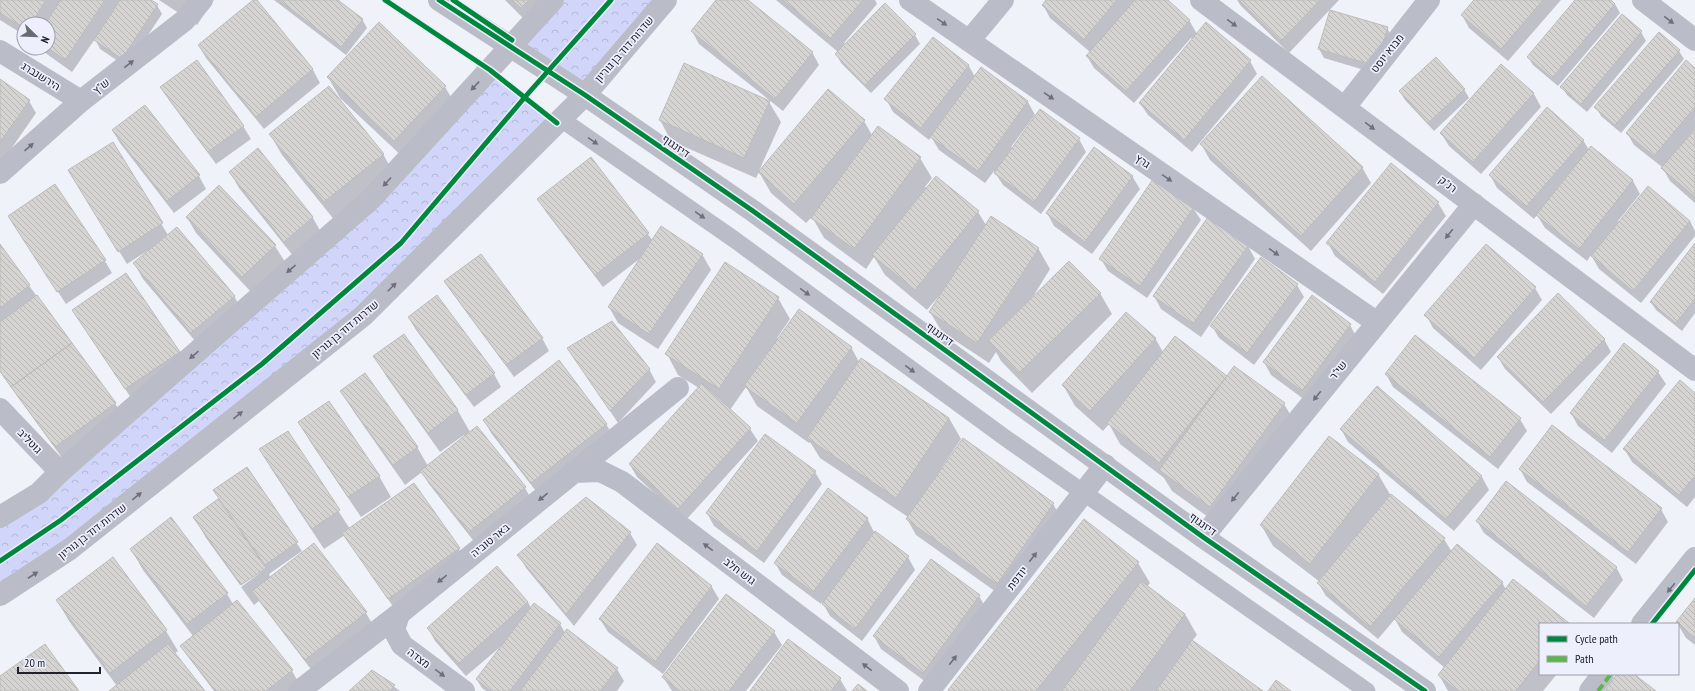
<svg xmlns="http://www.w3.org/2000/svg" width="1695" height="691" font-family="'PT Sans Narrow',Heebo,sans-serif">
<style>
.park{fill:url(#park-crowns)}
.shadow{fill:#0003}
.building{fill:url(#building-back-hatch);stroke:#bcbcbb}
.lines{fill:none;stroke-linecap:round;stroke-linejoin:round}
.service{stroke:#babcc8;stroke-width:17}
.minor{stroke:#babcc8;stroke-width:22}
.tertiary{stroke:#babcc8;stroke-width:22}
.quiet{stroke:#58b947;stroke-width:4;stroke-dasharray:8 4;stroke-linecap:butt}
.cycleway-casing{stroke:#edeffd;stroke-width:8}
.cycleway{stroke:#00873e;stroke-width:5}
.oneway{fill:#6e6f7a}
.labels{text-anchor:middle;stroke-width:3.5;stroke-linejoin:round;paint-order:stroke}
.street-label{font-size:11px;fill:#21222b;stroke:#edeffd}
</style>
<defs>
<pattern id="park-crowns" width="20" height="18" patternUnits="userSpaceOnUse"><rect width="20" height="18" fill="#d1d5fa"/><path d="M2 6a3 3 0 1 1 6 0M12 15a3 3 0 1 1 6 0" fill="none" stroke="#b3b7d6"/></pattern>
<pattern id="building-back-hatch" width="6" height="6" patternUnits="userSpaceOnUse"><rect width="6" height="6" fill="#d5d4d3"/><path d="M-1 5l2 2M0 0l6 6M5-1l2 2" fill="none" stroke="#b7b6b5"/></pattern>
</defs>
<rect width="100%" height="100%" fill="#f0f2fa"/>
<path class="park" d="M553,0H669L589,91L515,42Z
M490,70L557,123L359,319L0,594V517L186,362Z"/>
<path class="shadow" d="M0,0H150L157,5L162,14L127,67L100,49L95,39L72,72L44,52L41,48H48V24H24V35L0,20Z
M159,0H214L197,25Z
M254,0L313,70L320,83L264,129L206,58L199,46Z
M274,0H337L362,19L367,28L346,55Z
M505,0H561L533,28Z
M717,0H747L812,52L819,65L783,111L699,44L692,31Z
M776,0H875L877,4L844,43L845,44L885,5L915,35L920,44L871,93L841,63L836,54L838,52Z
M1048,0H1166L1189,20L1197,34L1250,61L1257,74L1192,152L1148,115L1140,103L1193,39L1191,38L1134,103L1094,68L1087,56L1090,52L1050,18L1043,5Z
M1237,0H1339L1289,53L1241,6Z
M1475,0H1561L1508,61L1469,28L1462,15Z
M1577,0H1610L1615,4L1620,13L1558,86L1533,65L1528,57Z
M1622,15L1641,32L1646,41L1587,112L1567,95L1562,87Z
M1387,28L1392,37L1381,75L1324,58L1319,49Z
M933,38L969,66L975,77L981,68L1028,102L1035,115L1011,147L1013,148L1079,139L1086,152L1041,214L1003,185L994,171L985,183L939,150L931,137L929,140L893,112L886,99Z
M1679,51L1684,59L1621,133L1601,116L1596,107Z
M1501,65L1534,94L1541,107L1481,174L1449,146L1441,133Z
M1695,69V203L1670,181L1662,167L1634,145L1627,133Z
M328,77L445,87L457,107L407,161L340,98Z
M0,80L29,101L36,113L0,165Z
M162,87L243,126L251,139L216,164L169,100Z
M1464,89L1469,98L1434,131L1405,100L1400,91Z
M769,102L781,122L759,171L864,121L872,135L920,158L932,178L925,187L927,188L978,212L986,225L1038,248L1050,269L1031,300L1100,293L1112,314L1032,393L1001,361L996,352L989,363L942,332L930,312L940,297L939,296L927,310L885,275L874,257L866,269L824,238L812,217L806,223L771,193L759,172L756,178L671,141L660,120Z
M145,106L199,176L206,189L174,213L120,143L113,131Z
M270,134L383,154L395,175L336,222L282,155Z
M1583,140L1589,150L1591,148L1633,181L1640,194L1618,221L1620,222L1690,221L1695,231V236L1641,303L1599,269L1591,255L1587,261L1545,228L1537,215L1534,219L1497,188L1490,175Z
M113,144L168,235L234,296L243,312L201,348L143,279L134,263L148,252L147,251L127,264L77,183Z
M1201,144L1362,167L1371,183L1311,251L1210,160Z
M258,149L313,218L322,234L294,257L239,188L230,172Z
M591,159L653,241L702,254L711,270L658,349L618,323L609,307L642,257L603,287L546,212L539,199Z
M1391,165L1438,203L1446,216L1383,294L1335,256L1328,243Z
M1132,176L1140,189L1092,254L1054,226L1047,213Z
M219,186L275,246L285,262L252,293L196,233L187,217Z
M1193,208L1201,220L1147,298L1108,271L1101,259Z
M16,228L105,261L112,273L66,304Z
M1695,245V313L1682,331L1656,310L1651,302Z
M0,246L115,403L124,419L65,462L0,372Z
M1248,246L1255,259L1201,337L1161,309L1154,296Z
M446,282L542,338L549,351L514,377L453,294Z
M1297,285L1304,297L1254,365L1219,338L1212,326Z
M1535,288L1542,300L1481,370L1433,328L1426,315Z
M437,297L494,374L501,387L474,407L416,330L409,318Z
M778,298L790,319L777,338L851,347L859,362L949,418L961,439L940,470L1053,504L1062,520L1006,599L916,535L907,519L908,517L820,458L810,442L809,443L757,406L746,387L730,410L750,429L758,441L685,521L637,477L630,465L699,388L678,375L667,354Z
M73,310L179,352L188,368L135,404Z
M1350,325L1357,338L1309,403L1271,375L1264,362Z
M404,335L458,411L470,432L525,488L532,500L476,544L429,484L422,472L405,485L354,412L342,392L417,447L428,466L465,436L464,435L440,452L386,376L375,356Z
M1155,338L1163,352L1227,378L1235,367L1284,404L1296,424L1222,527L1172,491L1164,478L1120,444L1109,424L1103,431L1075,406L1063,385Z
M1604,339L1611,352L1551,414L1505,369L1498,357Z
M569,349L649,369L656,382L618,423Z
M1658,372L1666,384L1612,453L1578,426L1571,413Z
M1386,374L1520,419L1527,431L1498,469L1393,387Z
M1377,387L1482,477L1489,490L1454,531L1348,442L1341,429Z
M1695,394V497L1687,507L1632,462L1625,450Z
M484,420L606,424L614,437L539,495L491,433Z
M299,422L379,476L391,497L361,517L311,443Z
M287,432L350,529L459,549L466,561L396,611L345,535L324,549L272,470L261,450Z
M246,468L302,551L269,574L271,578L366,613L373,625L313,672L259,601L254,605L241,587L265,569V567L240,585L206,538L194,517L240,533L242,532L219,499Z
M1520,469L1661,509L1668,522L1636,564L1527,482Z
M815,472L822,484L764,563L714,526L707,513Z
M1378,474L1391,496L1444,539L1452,552L1502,582L1506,590L1513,581L1568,624H1540V674H1557L1543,691H1448L1439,675L1445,668L1402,632L1395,619L1378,639L1326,596L1318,583L1320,582L1273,546L1261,525Z
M867,518L874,532L908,557L915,570L862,641L830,616L822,602L821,604L782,575L775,563Z
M171,519L227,594L233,604L292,671L299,683L290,691H214L189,658L181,646L193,636L143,570L131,549Z
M1477,521L1616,567L1623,580L1594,618L1484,533Z
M630,533L637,545L574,626L526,568L519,555Z
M657,545L712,587L719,599L663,674L608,632L600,619Z
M113,559L166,631L178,651L174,654L204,691H111L117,686L69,621L57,600Z
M1138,563L1150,583L1147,587L1185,614L1197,635L1192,641L1261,691H950Z
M727,595L774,632L782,645L746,691H672L663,677Z
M979,596L986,608L930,685L881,649L874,636Z
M1695,600V645L1686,638L1677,623Z
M528,602L531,608L560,624L565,633L617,669L624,681L617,691H486L482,688L477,680L505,643L466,676L435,641L428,628Z
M372,671L400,691H351Z
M840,679L847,691H752Z"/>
<path class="building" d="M0,0H46L31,24H24V28L0,13Z
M61,0H105L65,60L48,48V24H45Z
M120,0H151L158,4L122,59L94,40Z
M253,0H257L313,69L256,117L198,45Z
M279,0H338L363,19L341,47Z
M512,0H529L521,8Z
M716,0H748L813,52L775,99L691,31Z
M783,0H863L830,39Z
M1046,0H1117L1083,40L1042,5Z
M1135,0H1168L1190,20L1126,91L1086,56Z
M1239,0H1320L1281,41Z
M1474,0H1543L1501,49L1461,15Z
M1575,0H1611L1615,4L1552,78L1527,57Z
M885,3L916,34L865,85L835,54Z
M1330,10L1388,27L1376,66L1318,49Z
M1622,14L1642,31L1581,104L1560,87Z
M379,22L446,86L394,141L327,77Z
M1206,22L1251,60L1184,140L1139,103Z
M1659,32L1680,50L1615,125L1594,107Z
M933,37L969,65L921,128L884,99Z
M1436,57L1465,89L1428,123L1399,91Z
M197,60L244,126L208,152L160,87Z
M1686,60L1695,68V107L1654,156L1626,133Z
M684,63L770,101L744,158L659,120Z
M1501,64L1534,93L1473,162L1440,133Z
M981,67L1028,101L978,171L930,137Z
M1262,76L1363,167L1301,236L1200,144Z
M0,79L30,100L0,142Z
M329,86L384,154L324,202L269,134Z
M828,89L865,120L794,204L758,172Z
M145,105L200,175L167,201L112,130Z
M1547,107L1584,140L1526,207L1489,175Z
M1040,109L1080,138L1034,202L994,173Z
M878,126L921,157L854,249L811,218Z
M1695,129V197L1661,168Z
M113,142L163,223L118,252L68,170Z
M1591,146L1633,180L1579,249L1536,215Z
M1094,147L1133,176L1085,242L1046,213Z
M258,148L313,217L284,242L229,172Z
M591,157L649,233L595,275L537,199Z
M1391,163L1439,202L1375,282L1326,243Z
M936,176L979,211L915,290L872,255Z
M1153,179L1194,207L1140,286L1099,259Z
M55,184L106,260L57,292L8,216Z
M219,185L276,245L242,277L186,217Z
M1648,186L1690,221L1633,291L1591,256Z
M991,216L1039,248L977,343L929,312Z
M1208,217L1248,246L1193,324L1153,296Z
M661,226L703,254L649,334L608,307Z
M177,227L235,296L191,333L133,263Z
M1695,243V299L1676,323L1650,302Z
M0,244L30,285L0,308Z
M1486,244L1536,287L1474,358L1424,315Z
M481,254L543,338L506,365L444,281Z
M1261,257L1298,284L1247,353L1210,326Z
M1069,261L1101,293L1019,373L988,341Z
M725,262L779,297L719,389L665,354Z
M126,273L180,352L125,389L72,310Z
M1558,293L1605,339L1543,402L1497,357Z
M37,295L72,343L11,387L0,371V322Z
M437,295L495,373L466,395L408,317Z
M1312,295L1351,324L1302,391L1263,362Z
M799,309L852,347L797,423L744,386Z
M1126,312L1156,338L1090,411L1062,385Z
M612,321L650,369L610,411L567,348Z
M404,334L458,410L428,433L373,356Z
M1415,335L1521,418L1490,457L1385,374Z
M1175,336L1227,376L1159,463L1107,423Z
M72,343L116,403L55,447L11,387Z
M1624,343L1659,371L1604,441L1570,413Z
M861,358L949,418L896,498L807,438Z
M559,360L607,424L531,483L483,420Z
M1234,366L1285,403L1210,507L1159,470Z
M365,373L418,447L393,465L340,391Z
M1680,380L1695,393V476L1679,495L1623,449Z
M702,383L751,428L678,509L629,464Z
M1377,386L1482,476L1446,519L1340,429Z
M329,401L380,476L348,497L298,422Z
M1552,425L1662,508L1628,552L1519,469Z
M477,426L526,487L469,532L420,471Z
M288,431L340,510L312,529L259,449Z
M765,434L816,471L757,551L706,513Z
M1329,436L1379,474L1310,564L1260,525Z
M963,438L1054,503L997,584L906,519Z
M247,467L298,542L265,565L213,490Z
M1506,481L1617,567L1586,606L1476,521Z
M414,483L460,548L388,599L342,533Z
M828,488L868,518L813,592L774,563Z
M1391,494L1445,538L1370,627L1317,583Z
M586,497L631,532L566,614L517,555Z
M218,499L266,568L241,585L193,517Z
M171,517L228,593L187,624L130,549Z
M1084,519L1139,562L1036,691H950L948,690Z
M875,531L909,556L855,629L822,604Z
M314,543L367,612L305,660L252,591Z
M657,543L712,586L655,662L599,619Z
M1457,544L1503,582L1439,657L1394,619Z
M113,557L167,630L110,673L56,600Z
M931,559L980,595L923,673L873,636Z
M497,566L528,602L458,664L427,628Z
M1513,579L1569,623L1540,624V660L1516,691H1458L1438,675Z
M1141,581L1185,614L1130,691H1062Z
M726,594L775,631L729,691H680L662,677Z
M1695,598V638L1676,622Z
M237,600L293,670L266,691H216L180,646Z
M534,603L561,623L510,691H491L476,679Z
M567,629L618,668L600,691H520Z
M788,639L841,678L831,691H750Z
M1192,640L1263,691H1156Z
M45,644L79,691H0V676Z
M168,644L205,691H109Z
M372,670L395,685L390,691H349Z
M1617,674H1634L1656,691H1605Z
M1276,680L1291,691H1268Z
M858,684L867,691H852Z"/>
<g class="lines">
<path class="service" d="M561,119L735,240L1004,437L1367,691"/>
<path class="minor" d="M910,0L1376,322
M1201,0L1695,370
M969,41L1003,0
M0,51L81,101
M1345,107L1429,0
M0,173L81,101L185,20L202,0
M0,409L60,472
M573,472L600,471L622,482L898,691
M1203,537L1474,204
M399,614L394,630L402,645L464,691
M1642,624L1695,558
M299,691L399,614L678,388
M929,691L1105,465
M1590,691L1603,674"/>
<path class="tertiary" d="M439,0L585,95L753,211L1203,537L1425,691
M1643,0L1695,40
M0,517L39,493L60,472L371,199L553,0
M0,595L70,549L363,316L585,95L666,0"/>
<path class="quiet" d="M1598,691L1611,674"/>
<g class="cycleway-casing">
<path id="cycleway" d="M385,0L490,70L557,123
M439,0L585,95L753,211L1203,537L1425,691
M453,0L512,40
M0,561L61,520L262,364L401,243L525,97L611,0
M1652,624L1695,570"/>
</g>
<use href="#cycleway" class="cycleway"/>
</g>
<defs><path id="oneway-solid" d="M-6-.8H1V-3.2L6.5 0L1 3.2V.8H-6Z"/></defs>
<g class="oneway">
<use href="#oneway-solid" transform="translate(1669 20) rotate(37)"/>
<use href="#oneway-solid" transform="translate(942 22) rotate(35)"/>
<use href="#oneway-solid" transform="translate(1232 23) rotate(36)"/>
<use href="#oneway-solid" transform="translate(129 64) rotate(-38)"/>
<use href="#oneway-solid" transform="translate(475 86) rotate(133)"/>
<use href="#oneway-solid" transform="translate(1049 96) rotate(35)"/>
<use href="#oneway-solid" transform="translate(1370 126) rotate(37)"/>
<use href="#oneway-solid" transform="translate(593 141) rotate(35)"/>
<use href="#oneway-solid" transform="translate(29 147) rotate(-41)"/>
<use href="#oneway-solid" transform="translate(1167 178) rotate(35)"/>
<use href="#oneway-solid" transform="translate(387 182) rotate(132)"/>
<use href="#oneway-solid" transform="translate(700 215) rotate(35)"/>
<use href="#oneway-solid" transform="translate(1449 234) rotate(129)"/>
<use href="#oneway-solid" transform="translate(1274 252) rotate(35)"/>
<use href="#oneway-solid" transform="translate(291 269) rotate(139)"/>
<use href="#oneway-solid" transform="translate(392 287) rotate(-45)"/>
<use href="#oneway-solid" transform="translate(805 292) rotate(36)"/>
<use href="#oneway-solid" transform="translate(194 355) rotate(139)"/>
<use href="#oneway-solid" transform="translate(910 369) rotate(36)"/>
<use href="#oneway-solid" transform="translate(1317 396) rotate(129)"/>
<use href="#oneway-solid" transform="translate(238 415) rotate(-39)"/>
<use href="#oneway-solid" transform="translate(137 496) rotate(-39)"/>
<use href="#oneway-solid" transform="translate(543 497) rotate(141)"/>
<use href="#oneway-solid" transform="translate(1235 497) rotate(129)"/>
<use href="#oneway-solid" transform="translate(708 547) rotate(-143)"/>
<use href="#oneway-solid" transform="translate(1033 557) rotate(-52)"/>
<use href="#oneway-solid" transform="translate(33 575) rotate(-33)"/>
<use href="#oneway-solid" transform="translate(442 579) rotate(141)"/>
<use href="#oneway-solid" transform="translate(1671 588) rotate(129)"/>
<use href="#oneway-solid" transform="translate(953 660) rotate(-52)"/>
<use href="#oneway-solid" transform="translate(867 667) rotate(-143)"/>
<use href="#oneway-solid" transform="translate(440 673) rotate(37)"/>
</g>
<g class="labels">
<g class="street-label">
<text transform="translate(624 49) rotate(-49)" y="4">שדרות דוד בן גוריון</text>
<text transform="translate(1387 53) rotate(-52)" y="4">מבוא יוסט</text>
<text transform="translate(41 76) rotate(32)" y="4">הירשנברג</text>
<text transform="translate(101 86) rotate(-38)" y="4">ש"ץ</text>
<text transform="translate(676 146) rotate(35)" y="4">דיזנגוף</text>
<text transform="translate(1143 161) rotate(35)" y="4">גרץ</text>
<text transform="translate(1448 184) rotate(37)" y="4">רנ"ק</text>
<text transform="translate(345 329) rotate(-40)" y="4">שדרות דוד בן גוריון</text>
<text transform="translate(940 334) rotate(36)" y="4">דיזנגוף</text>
<text transform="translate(1338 370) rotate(-51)" y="4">שי"ר</text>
<text transform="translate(30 441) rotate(46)" y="4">גוטליב</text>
<text transform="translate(1203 524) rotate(36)" y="4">דיזנגוף</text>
<text transform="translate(92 531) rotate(-38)" y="4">שדרות דוד בן גוריון</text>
<text transform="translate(490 540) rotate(-39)" y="4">באר טוביה</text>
<text transform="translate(740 571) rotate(37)" y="4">גוש חלב</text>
<text transform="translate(1017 578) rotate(-52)" y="4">יודפת</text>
<text transform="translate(419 658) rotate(37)" y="4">מצדה</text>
</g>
</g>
<rect x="1539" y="623" width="140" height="52" fill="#edeffd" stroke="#9b9da9"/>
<rect x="1547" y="636" width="20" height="6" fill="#00873e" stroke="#9b9da9"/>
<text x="1575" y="643" font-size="12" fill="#21222b">Cycle path</text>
<rect x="1547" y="656" width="20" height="6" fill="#58b947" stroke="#9b9da9"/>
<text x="1575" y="663" font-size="12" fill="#21222b">Path</text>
<g transform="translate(36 36) rotate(113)"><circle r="19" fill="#edeffd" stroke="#9b9da9"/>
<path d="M0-3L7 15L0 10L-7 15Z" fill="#696b73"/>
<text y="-6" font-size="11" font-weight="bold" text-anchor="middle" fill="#21222b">N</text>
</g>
<path d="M18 667v6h82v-6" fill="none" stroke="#21222b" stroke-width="2"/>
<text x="24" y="667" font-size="12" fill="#21222b" stroke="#edeffd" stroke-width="3" paint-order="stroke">20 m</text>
</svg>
